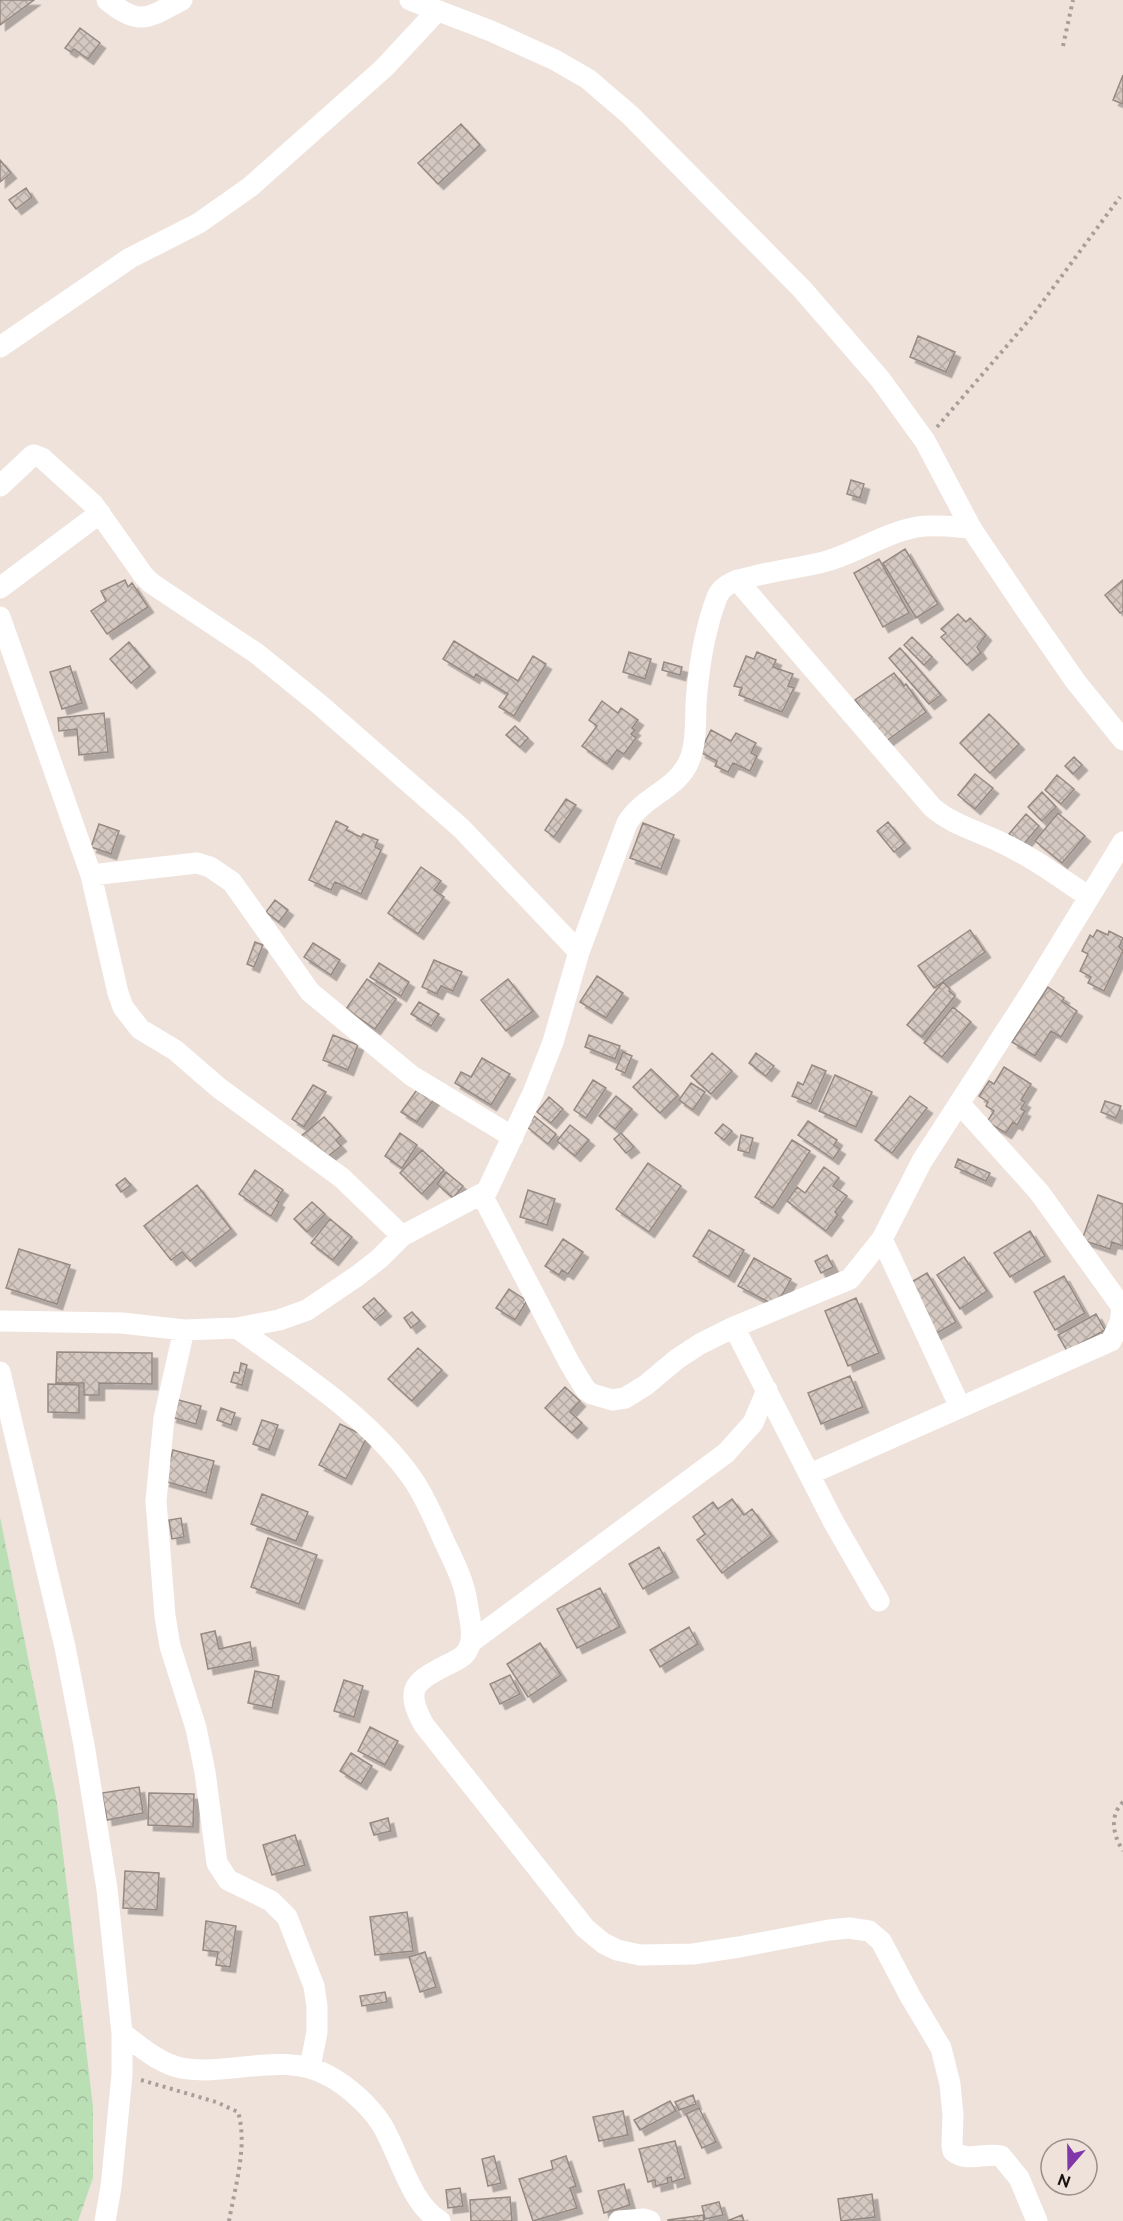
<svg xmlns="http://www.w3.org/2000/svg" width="1123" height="2221" font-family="Raleway,sans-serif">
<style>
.forest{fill:url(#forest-crowns)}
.building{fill:url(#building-cross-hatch);stroke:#968a83;stroke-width:1.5;filter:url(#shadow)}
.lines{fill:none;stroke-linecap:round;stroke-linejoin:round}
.path{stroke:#a89e99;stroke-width:4;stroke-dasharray:3 4.5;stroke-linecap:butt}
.minor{stroke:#fff;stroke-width:21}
</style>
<defs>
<pattern id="forest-crowns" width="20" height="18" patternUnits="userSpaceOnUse" patternTransform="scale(1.5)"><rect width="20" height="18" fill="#bbdfb5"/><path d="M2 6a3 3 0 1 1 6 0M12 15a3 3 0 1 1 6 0" fill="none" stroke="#a0be9b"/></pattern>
<pattern id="building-cross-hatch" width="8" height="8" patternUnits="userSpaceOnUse" patternTransform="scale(1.5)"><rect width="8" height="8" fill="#d4c8c1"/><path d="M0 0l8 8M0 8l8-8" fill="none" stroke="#b5aba5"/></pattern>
<filter id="shadow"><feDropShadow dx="5.5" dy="5.5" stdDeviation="0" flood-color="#0004"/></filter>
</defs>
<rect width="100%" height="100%" fill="#efe2db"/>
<path class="forest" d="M0,1517L57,1803L93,2107V2178L78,2221H0Z"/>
<path class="building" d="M0,0H34L0,25Z
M80,28L100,43L88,59L74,49L71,52L65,48Z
M1123,75V104L1113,100Z
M461,124L480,145L438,184L418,163Z
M0,160L11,173L0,182Z
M26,188L32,197L16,209L9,200Z
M918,336L955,352L946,372L910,357Z
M851,480L864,484L860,498L847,494Z
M905,549L938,604L916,618L883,563Z
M879,559L909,613L883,627L854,573Z
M125,580L128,587L132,583L148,607L107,634L91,611L106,601L101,591Z
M1123,580V611L1120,613L1105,595Z
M958,614L966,622L970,618L986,635L977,647L981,653L967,665L941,637L946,633L941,629Z
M912,637L932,657L924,665L904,645Z
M454,641L518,681L533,656L546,664L514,716L499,707L508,694L476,674L474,678L443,659Z
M129,642L150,667L131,683L110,659Z
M900,648L941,695L929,704L889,658Z
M629,652L651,659L645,679L623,672Z
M757,652L776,660L773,667L793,674L788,686L794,688L782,712L739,695L742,688L734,686L746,656L754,659Z
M664,662L682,667L680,675L662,670Z
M70,666L82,703L62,709L50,672Z
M894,673L904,686L906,684L926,712L885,742L855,700Z
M602,701L618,713L621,708L638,720L632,728L635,730L631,734L636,738L624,754L617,750L607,764L582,746L597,726L589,720Z
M104,713L108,752L79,755L77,729L59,731L58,718Z
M989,714L1019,744L990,773L960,743Z
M515,726L528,738L520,747L506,735Z
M711,730L731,741L736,733L756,743L751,753L757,756L750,771L733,763L728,772L715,766L717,761L700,752Z
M1074,757L1082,765L1073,774L1065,766Z
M975,774L993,788L975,809L958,795Z
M1057,775L1074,789L1061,804L1045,790Z
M1042,792L1056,807L1042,821L1028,807Z
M566,799L576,805L554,837L545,830Z
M1058,813L1085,836L1062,863L1035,841Z
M1026,814L1039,826L1022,846L1009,834Z
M336,821L348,827L346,830L361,837L363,834L378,840L375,847L381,850L361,894L335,882L331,890L309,880Z
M888,822L905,843L894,852L877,831Z
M643,823L674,835L661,869L630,858Z
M99,824L119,831L111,854L91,847Z
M421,867L441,881L434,890L444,897L418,934L388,913Z
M275,900L288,910L279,922L266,912Z
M970,930L985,952L934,988L918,966Z
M1097,930L1108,935L1109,931L1123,938L1119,947L1123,951L1104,991L1088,983L1091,977L1080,971L1088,954L1082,951L1090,935L1093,937Z
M255,942L263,945L254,967L247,964Z
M313,943L340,960L331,975L304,957Z
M434,960L462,972L453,991L441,986L437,994L422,987Z
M379,963L409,982L401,996L370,977Z
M597,976L623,993L606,1018L580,1002Z
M367,979L396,999L375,1029L346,1009Z
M508,979L533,1011L506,1031L481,1000Z
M943,982L950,989L949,991L955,996L922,1037L907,1025Z
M1048,987L1064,998L1062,1001L1077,1011L1061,1037L1051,1031L1035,1056L1012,1042Z
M419,1002L439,1014L431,1026L411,1014Z
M953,1007L971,1022L942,1057L924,1043Z
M333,1035L358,1045L348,1070L323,1060Z
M589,1035L620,1046L615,1059L585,1047Z
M623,1052L632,1056L625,1073L616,1069Z
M712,1053L732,1071L711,1094L691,1076Z
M756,1053L774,1066L766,1076L749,1063Z
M482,1058L510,1074L491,1105L455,1083L461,1072L471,1077Z
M812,1065L826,1071L811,1104L792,1096L798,1082L803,1085Z
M1004,1067L1031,1084L1021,1100L1025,1102L1021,1109L1025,1111L1017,1125L1013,1122L1006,1133L987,1122L994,1111L986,1106L988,1102L979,1096L989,1081L994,1084Z
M651,1069L678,1095L660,1113L633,1087Z
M835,1075L872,1092L856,1127L819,1111Z
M593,1080L606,1088L586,1118L574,1110Z
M691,1083L705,1092L693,1110L679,1100Z
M313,1085L326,1092L304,1127L292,1119Z
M419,1087L435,1098L417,1122L401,1112Z
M616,1096L632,1109L615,1129L599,1116Z
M910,1096L927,1108L892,1153L875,1140Z
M549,1097L563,1109L551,1123L537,1112Z
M1105,1101L1121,1106L1116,1118L1101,1112Z
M534,1116L556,1134L548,1144L526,1126Z
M324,1117L341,1136L336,1140L341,1146L327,1157L300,1137Z
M808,1121L837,1140L834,1145L840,1149L833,1159L798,1135Z
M723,1124L732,1131L724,1140L715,1133Z
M570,1125L589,1140L575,1156L557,1141Z
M400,1133L417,1145L402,1168L385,1156Z
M621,1133L634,1147L626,1153L614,1139Z
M741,1135L753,1138L749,1153L738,1150Z
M792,1140L810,1151L773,1208L755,1197Z
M422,1150L444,1170L422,1194L400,1173Z
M958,1159L990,1173L986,1181L955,1167Z
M648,1163L681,1186L649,1232L616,1209Z
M824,1167L839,1178L833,1186L847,1196L835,1212L838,1215L826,1231L787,1201L797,1187L805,1193Z
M255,1170L283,1190L276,1200L279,1202L271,1216L239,1194Z
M446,1172L463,1186L453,1198L437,1184Z
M125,1178L131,1185L121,1192L116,1185Z
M197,1185L231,1229L190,1261L182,1252L171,1260L144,1226Z
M528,1190L555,1199L547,1225L520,1217Z
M1098,1195L1123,1204V1246L1112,1242L1110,1249L1082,1240Z
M312,1202L325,1214L307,1232L294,1219Z
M330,1219L352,1237L333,1260L311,1243Z
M709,1230L744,1250L729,1277L693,1256Z
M1030,1231L1045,1256L1010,1277L994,1253Z
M563,1239L583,1252L568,1274L562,1270L559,1275L545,1266Z
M19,1249L70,1265L57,1304L6,1288Z
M827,1255L833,1267L821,1273L815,1261Z
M964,1257L987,1291L960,1309L937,1275Z
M754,1258L791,1279L776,1306L738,1286Z
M927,1273L956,1322L935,1334L906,1285Z
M1064,1276L1085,1313L1055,1330L1034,1292Z
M509,1289L527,1301L515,1320L496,1308Z
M374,1298L386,1311L375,1320L363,1307Z
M856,1298L879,1353L848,1366L825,1311Z
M412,1312L420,1321L411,1328L404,1318Z
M1096,1314L1105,1330L1067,1351L1058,1335Z
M418,1348L442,1370L412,1401L388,1379Z
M57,1352L152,1353V1384L99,1383V1395H84V1383H56Z
M241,1363L247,1365L242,1385L231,1382L234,1372L239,1373Z
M850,1376L863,1407L821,1424L808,1393Z
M48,1384L79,1385V1413L48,1412Z
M565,1387L580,1401L570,1412L582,1423L572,1433L545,1408Z
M175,1399L201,1406L196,1424L171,1417Z
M221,1408L235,1413L231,1425L217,1420Z
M262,1420L278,1425L269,1450L253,1444Z
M340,1424L367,1437L346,1479L319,1465Z
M173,1450L214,1461L206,1493L164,1481Z
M262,1494L308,1512L296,1541L251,1524Z
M732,1499L744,1515L752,1509L772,1536L722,1573L697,1540L705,1534L693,1517L713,1502L718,1509Z
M181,1518L184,1537L172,1539L169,1520Z
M268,1538L317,1555L299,1604L251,1587Z
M659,1547L673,1572L643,1589L629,1564Z
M600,1588L620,1627L577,1648L557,1609Z
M689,1627L698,1644L660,1667L650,1650Z
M215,1631L219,1649L250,1642L253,1660L208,1669L201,1634Z
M540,1643L561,1675L528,1697L507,1664Z
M255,1671L279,1676L272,1708L248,1703Z
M510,1675L520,1694L500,1704L490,1684Z
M344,1680L363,1686L354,1717L334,1711Z
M370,1727L398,1741L385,1765L358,1751Z
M351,1753L372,1766L361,1784L340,1771Z
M139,1787L143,1813L107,1820L102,1793Z
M149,1793L194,1794L193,1827L148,1825Z
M388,1818L391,1831L374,1835L370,1823Z
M295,1835L305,1865L272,1875L263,1845Z
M125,1871L159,1873L157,1910L123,1908Z
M407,1912L413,1951L375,1955L370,1917Z
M206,1921L236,1926L230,1967L216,1965L218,1952L203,1950Z
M425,1952L436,1987L420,1992L409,1957Z
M385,1992L387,2002L362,2006L360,1996Z
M693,2095L696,2104L679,2110L675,2102Z
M670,2101L676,2111L640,2130L634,2120Z
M699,2108L716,2142L702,2148L686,2114Z
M623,2111L628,2135L599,2141L593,2117Z
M675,2141L685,2178L672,2182L671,2177L667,2178L668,2183L656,2186L655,2180L648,2182L639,2149Z
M494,2156L501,2183L488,2186L482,2159Z
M566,2156L576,2186L570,2188L577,2208L533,2221L519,2179L553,2169L551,2161Z
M624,2184L630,2205L604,2213L598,2191Z
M460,2188L463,2206L448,2208L446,2190Z
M872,2194L875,2217L841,2221L838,2199Z
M510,2197L512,2221H471L470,2200Z
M719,2202L723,2215L705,2219L702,2206Z
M703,2215L704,2221H668V2220Z
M742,2215L744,2221H727Z"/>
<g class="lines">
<path class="path" d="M1063,46L1073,0
M937,427L1030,319L1120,197
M1123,1802C1109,1816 1113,1835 1123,1851
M141,2080L216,2102L238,2112C248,2145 235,2187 229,2221"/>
<path class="minor" d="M107,0C140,27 148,18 182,0
M410,0L491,31L555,60L588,79L630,115L802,289L880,379L925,441L971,528L1026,610L1076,682L1123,740
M0,347L130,258L199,223L250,187L384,68L437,11
M0,486L32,456L34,455L42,458L93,504L144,576L151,583L256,653L319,704L461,828L579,952
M737,580L932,807C951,824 975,830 998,841C1031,856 1059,877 1089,897
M0,588L100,513
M0,617L91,875L118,993L123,1007L140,1029L175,1050L219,1088L342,1178L402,1236
M91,875L197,863L210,867L232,882L310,992L412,1076L513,1137
M482,1195L570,1364L586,1390L592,1394L612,1400L625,1398L646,1385L677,1359L700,1344L734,1327L850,1279L882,1239L922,1161L1033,989L1123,842
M882,1239L960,1407
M0,1321L122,1323L184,1330L237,1328L279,1320L307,1310L357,1276L379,1259L402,1236L487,1191L533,1093L553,1042L579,952L627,823C642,798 673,790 686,767C699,746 694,715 697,691C700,660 706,626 717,597C723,583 738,580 751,577C776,570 802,568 827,561C858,552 885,533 917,527C935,524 953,527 971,528
M734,1327L833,1521L879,1601
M237,1328C298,1372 368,1416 412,1478C426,1498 435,1521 445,1543C454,1562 464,1581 467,1602C469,1617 476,1638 467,1651C464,1657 455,1661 449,1664C416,1681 403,1687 424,1725L585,1928L603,1943L617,1950L640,1955L693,1954L739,1947L829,1930L849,1928L869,1931L881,1941L910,1996L941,2048L950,2084L953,2115L952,2145L953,2151C967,2163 984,2152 1001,2156L1019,2178L1037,2221
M184,1330L164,1418L156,1501L165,1616L170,1646L196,1728L205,1772L217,1863L228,1880L271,1901L287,1917L314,1986L317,2006V2032L310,2067
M0,1372L65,1647L84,1745L107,1889L122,2033V2075L111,2187L105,2221
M810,1474L1111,1341L1120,1323L1122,1307L1039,1192L959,1103
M471,1642L726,1453L753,1423L767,1390
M122,2033C140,2046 158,2063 181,2068C229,2077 283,2050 329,2076C348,2086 371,2107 382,2125C400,2155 410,2203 440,2221
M619,2221L644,2219L650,2221"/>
</g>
<g transform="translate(1069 2167) rotate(200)"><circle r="28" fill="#efe2db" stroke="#99908b" stroke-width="1.5"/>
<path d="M0-4.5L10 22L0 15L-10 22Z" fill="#8037a9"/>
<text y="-9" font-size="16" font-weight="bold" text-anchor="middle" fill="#191513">N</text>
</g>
</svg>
